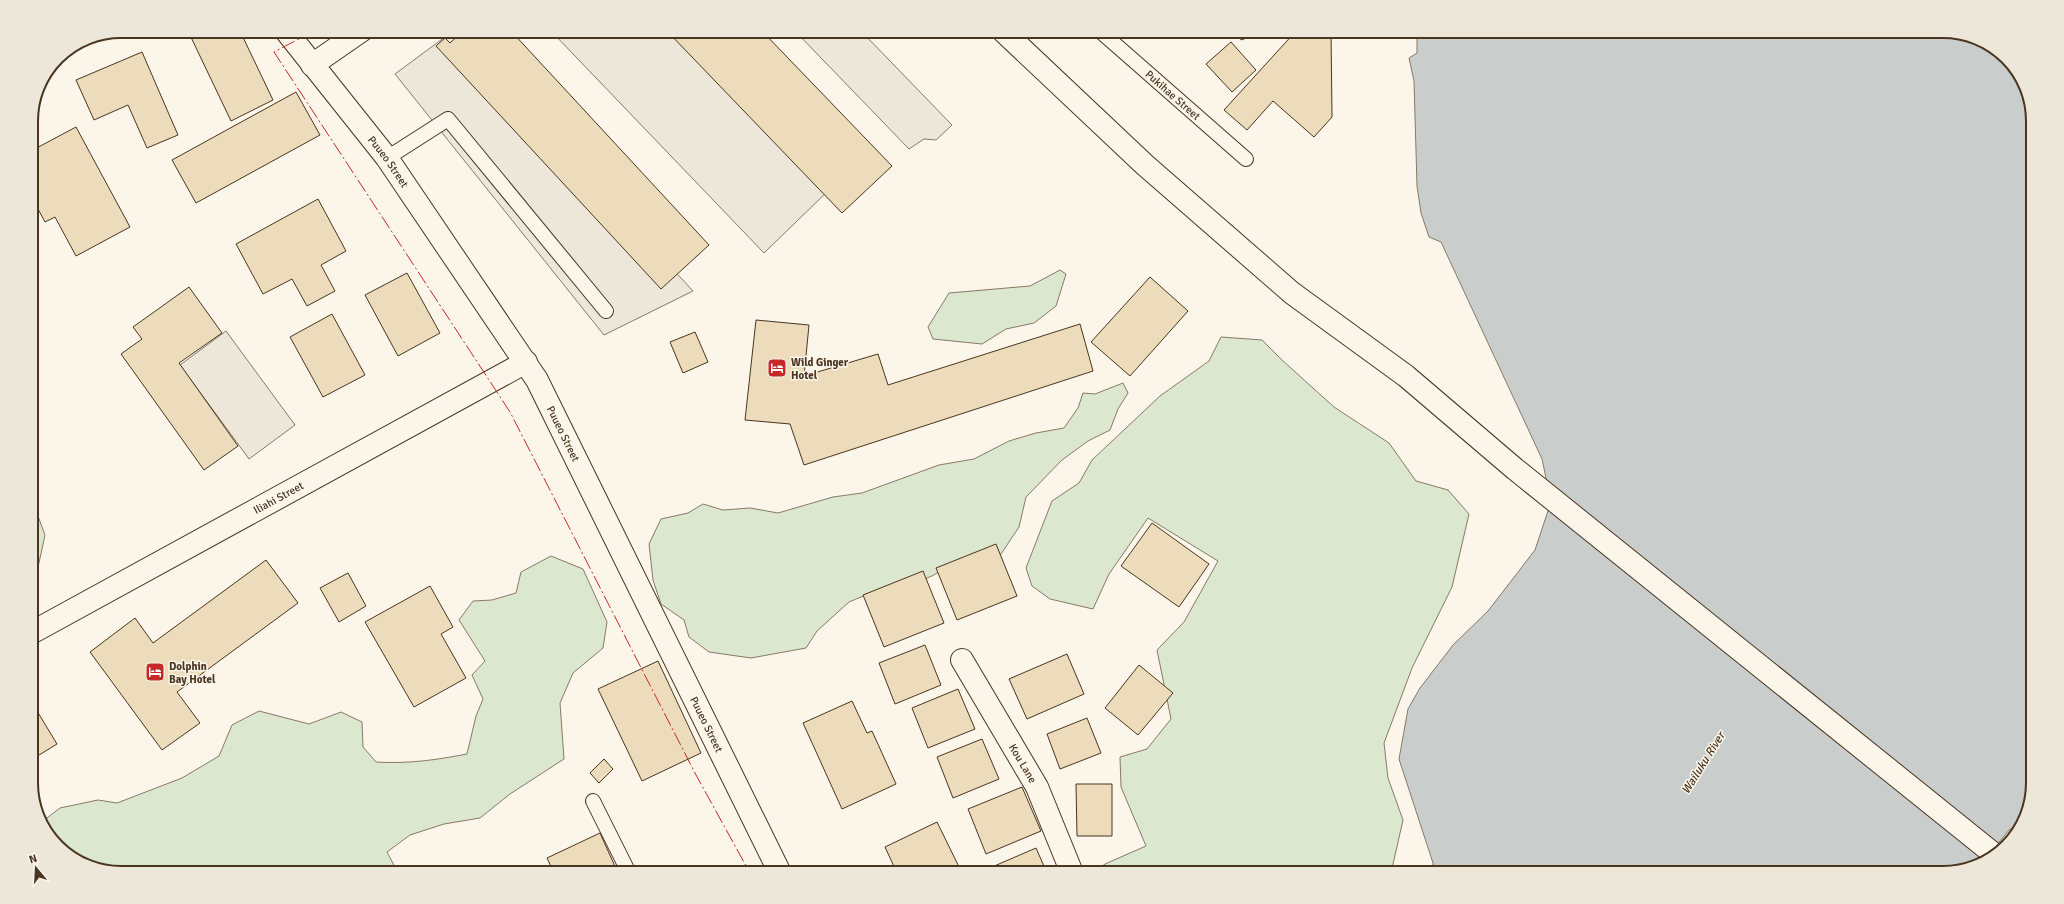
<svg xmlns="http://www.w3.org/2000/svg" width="2064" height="904" font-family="Signika,sans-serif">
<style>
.green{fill:#dce7d0;stroke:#887966}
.parking{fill:#ede7d9;stroke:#887966}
.water{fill:#c9cecd;stroke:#887966}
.building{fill:#ecdcbc;stroke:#4a3520}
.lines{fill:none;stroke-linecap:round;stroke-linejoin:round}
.lane-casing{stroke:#4a3520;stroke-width:16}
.street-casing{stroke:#4a3520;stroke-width:24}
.primary-casing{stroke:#4a3520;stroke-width:24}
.lane{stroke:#fbf6e9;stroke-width:14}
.street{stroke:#fbf6e9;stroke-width:22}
.primary{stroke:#fbf6e9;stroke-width:22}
.power{stroke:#c62828;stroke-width:1;stroke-dasharray:14 3 2 3;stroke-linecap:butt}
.labels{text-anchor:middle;stroke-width:3;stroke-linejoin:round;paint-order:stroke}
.street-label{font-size:11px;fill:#4a3520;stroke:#fbf6e9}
.poi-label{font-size:11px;font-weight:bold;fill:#4a3520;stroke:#fbf6e9;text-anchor:start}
.water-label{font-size:12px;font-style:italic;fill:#4a3520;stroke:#fbf6e9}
.rim{fill:none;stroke:#4a3520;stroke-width:2}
</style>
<rect width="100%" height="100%" fill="#fbf6e9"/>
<path class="green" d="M1060,270L1066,274L1056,306L1034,323L1006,329L982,344L933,339L928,327L949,293L1030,286Z
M1221,337L1262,340L1282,360L1334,407L1389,443L1416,481L1448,490L1469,514L1452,587L1412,668L1384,743L1388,778L1403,820L1391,873H1093L1105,864L1146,846L1121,787L1120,757L1147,749L1171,719L1157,650L1184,622L1218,561L1148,518L1109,574L1093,609L1050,599L1032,586L1026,568L1052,501L1079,483L1092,460L1160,396L1209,361Z
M1123,383L1128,393L1118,409L1110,430L1088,441L1062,460L1026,497L1019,527L1001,554L959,560L932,576L907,586L880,589L849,602L817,631L806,648L751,658L709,652L689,637L684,620L661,604L653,580L649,544L661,519L688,513L703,504L723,510L750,508L778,513L833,497L862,493L939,465L974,459L1009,441L1036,433L1064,428L1078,408L1083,393L1095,394Z
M31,497L45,535L35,581L31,584Z
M551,556L583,569L607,622L603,648L573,673L560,703L564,759L510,794L480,818L444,824L410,835L387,852L395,867L411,870L413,873H121L87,866L49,838L43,821L60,808L98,800L117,803L182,778L219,756L232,725L259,711L309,724L341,712L362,722L363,747L376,762C408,764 436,760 467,754L476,716L483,699L472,675L485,661L459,620L473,601L492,600L516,593L521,572Z"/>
<path class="parking" d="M453,31L693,291L604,335L395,74Z
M551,31H672L828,191L764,253Z
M795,31H861L952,125L936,140L924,139L909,149Z
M226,331L295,425L249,459L180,365Z"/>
<path class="water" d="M1417,31H1943L1977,38L2018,71L2033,115V783L2026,817L2019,826L2010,829L1983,861L1943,873H1432L1433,863L1399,759L1408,709L1420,688L1453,645L1488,611L1535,550L1551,502L1542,459L1441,242L1429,237L1421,213L1417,186L1414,81L1409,58L1417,53Z"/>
<path class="building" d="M188,31H240L273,100L231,121Z
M463,31H511L709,245L661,289L436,46L445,38L450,43Z
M667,31H762L892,166L842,213Z
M1238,31H1266L1241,40Z
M1296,31H1331L1332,117L1314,137L1273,101L1247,130L1224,110Z
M1231,42L1256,70L1232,92L1206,64Z
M142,52L178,135L147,148L128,105L94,120L76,80Z
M296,92L320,135L196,203L172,160Z
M76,127L130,227L76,256L55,217L45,222L31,196V151Z
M318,199L346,251L321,265L335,291L307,306L292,279L263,294L236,244Z
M31,222L37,234L31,237Z
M407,273L440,333L398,356L365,295Z
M1150,277L1188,311L1130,376L1091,342Z
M189,287L222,333L179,363L238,446L204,470L121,354L142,339L133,327Z
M332,314L365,375L323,397L290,337Z
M756,320L809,325L804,376L878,354L888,385L1080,324L1093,371L804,465L790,424L745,420Z
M695,332L708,362L683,373L670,342Z
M1152,523L1209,564L1179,607L1121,566Z
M996,544L1017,596L957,620L936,568Z
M266,560L298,603L177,692L200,723L162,750L90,652L135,618L153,643Z
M923,571L944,623L884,647L863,595Z
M348,573L366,606L339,622L320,588Z
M430,586L453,627L441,634L466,678L414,707L365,622Z
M925,645L941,685L895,704L879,663Z
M1067,654L1084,694L1027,719L1009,679Z
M658,661L701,753L642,781L598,689Z
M1139,665L1173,693L1138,735L1105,708Z
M958,689L975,729L928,748L912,708Z
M31,701L57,744L31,760Z
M852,701L867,733L872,731L896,784L842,809L803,723Z
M1087,718L1101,753L1060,769L1047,734Z
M982,739L999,779L953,798L937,757Z
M604,759L613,769L599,783L590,773Z
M1076,784H1112V836H1077Z
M1022,787L1041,831L986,854L968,809Z
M937,822L962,873H897L885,847Z
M600,833L618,873H554L547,858Z
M1036,848L1047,873H986L985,870Z"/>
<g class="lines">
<g class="lane-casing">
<g id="lane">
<path id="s1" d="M1100,31L1246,159"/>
<path d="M387,158L448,119L606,311"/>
<path d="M593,801L629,873"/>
</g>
</g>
<g class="street-casing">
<g id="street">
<path id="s2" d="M286,31L387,158L537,380L780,873"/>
<path d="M312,65L361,31"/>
<path id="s3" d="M31,633L526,362"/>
<path id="s4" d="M962,660L1037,787L1072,873"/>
</g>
</g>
<g class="primary-casing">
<path id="primary" d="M1003,31L1145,165L1292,293L1406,376L1515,469L1995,855"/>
</g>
<use href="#lane" class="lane"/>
<use href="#street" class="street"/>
<use href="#primary" class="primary"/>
<path class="power" d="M314,31L274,52L510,412L696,775L750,873"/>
</g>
<defs>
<g id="hotel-square" transform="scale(1)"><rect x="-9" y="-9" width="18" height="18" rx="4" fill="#c62828" stroke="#fbf6e9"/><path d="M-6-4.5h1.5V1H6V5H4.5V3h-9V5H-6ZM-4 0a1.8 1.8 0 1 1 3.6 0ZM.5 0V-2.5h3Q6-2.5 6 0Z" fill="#fff"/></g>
</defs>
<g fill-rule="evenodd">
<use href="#hotel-square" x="777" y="368"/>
<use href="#hotel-square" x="155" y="672"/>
</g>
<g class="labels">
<g class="street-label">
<text dy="4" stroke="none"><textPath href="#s1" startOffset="97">Pukihae Street</textPath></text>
<text dy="4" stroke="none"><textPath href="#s2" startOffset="166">Puueo Street</textPath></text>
<text dy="4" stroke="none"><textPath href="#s2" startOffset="490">Puueo Street</textPath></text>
<text dy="4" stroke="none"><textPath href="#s3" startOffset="282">Iliahi Street</textPath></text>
<text dy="4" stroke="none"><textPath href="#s2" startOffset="814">Puueo Street</textPath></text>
<text dy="4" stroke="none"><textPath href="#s4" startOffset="120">Kou Lane</textPath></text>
</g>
<g class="poi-label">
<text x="791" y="366">Wild Ginger<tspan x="791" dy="13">Hotel</tspan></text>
<text x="169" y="670">Dolphin<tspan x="169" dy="13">Bay Hotel</tspan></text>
</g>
<g class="water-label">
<text transform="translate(1703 763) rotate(-58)" y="4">Wailuku River</text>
</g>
</g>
<path d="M0 0H2064V904H0ZM121 38H1943A83 83 0 0 1 2026 121V783A83 83 0 0 1 1943 866H121A83 83 0 0 1 38 783V121A83 83 0 0 1 121 38Z" fill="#ede7d9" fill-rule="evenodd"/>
<path class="rim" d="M121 38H1943A83 83 0 0 1 2026 121V783A83 83 0 0 1 1943 866H121A83 83 0 0 1 38 783V121A83 83 0 0 1 121 38Z"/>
<g transform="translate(36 868) rotate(342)" stroke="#fbf6e9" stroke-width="3" paint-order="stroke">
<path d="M0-3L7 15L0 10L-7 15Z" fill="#4a3520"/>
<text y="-6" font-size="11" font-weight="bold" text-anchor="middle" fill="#4a3520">N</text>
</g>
</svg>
